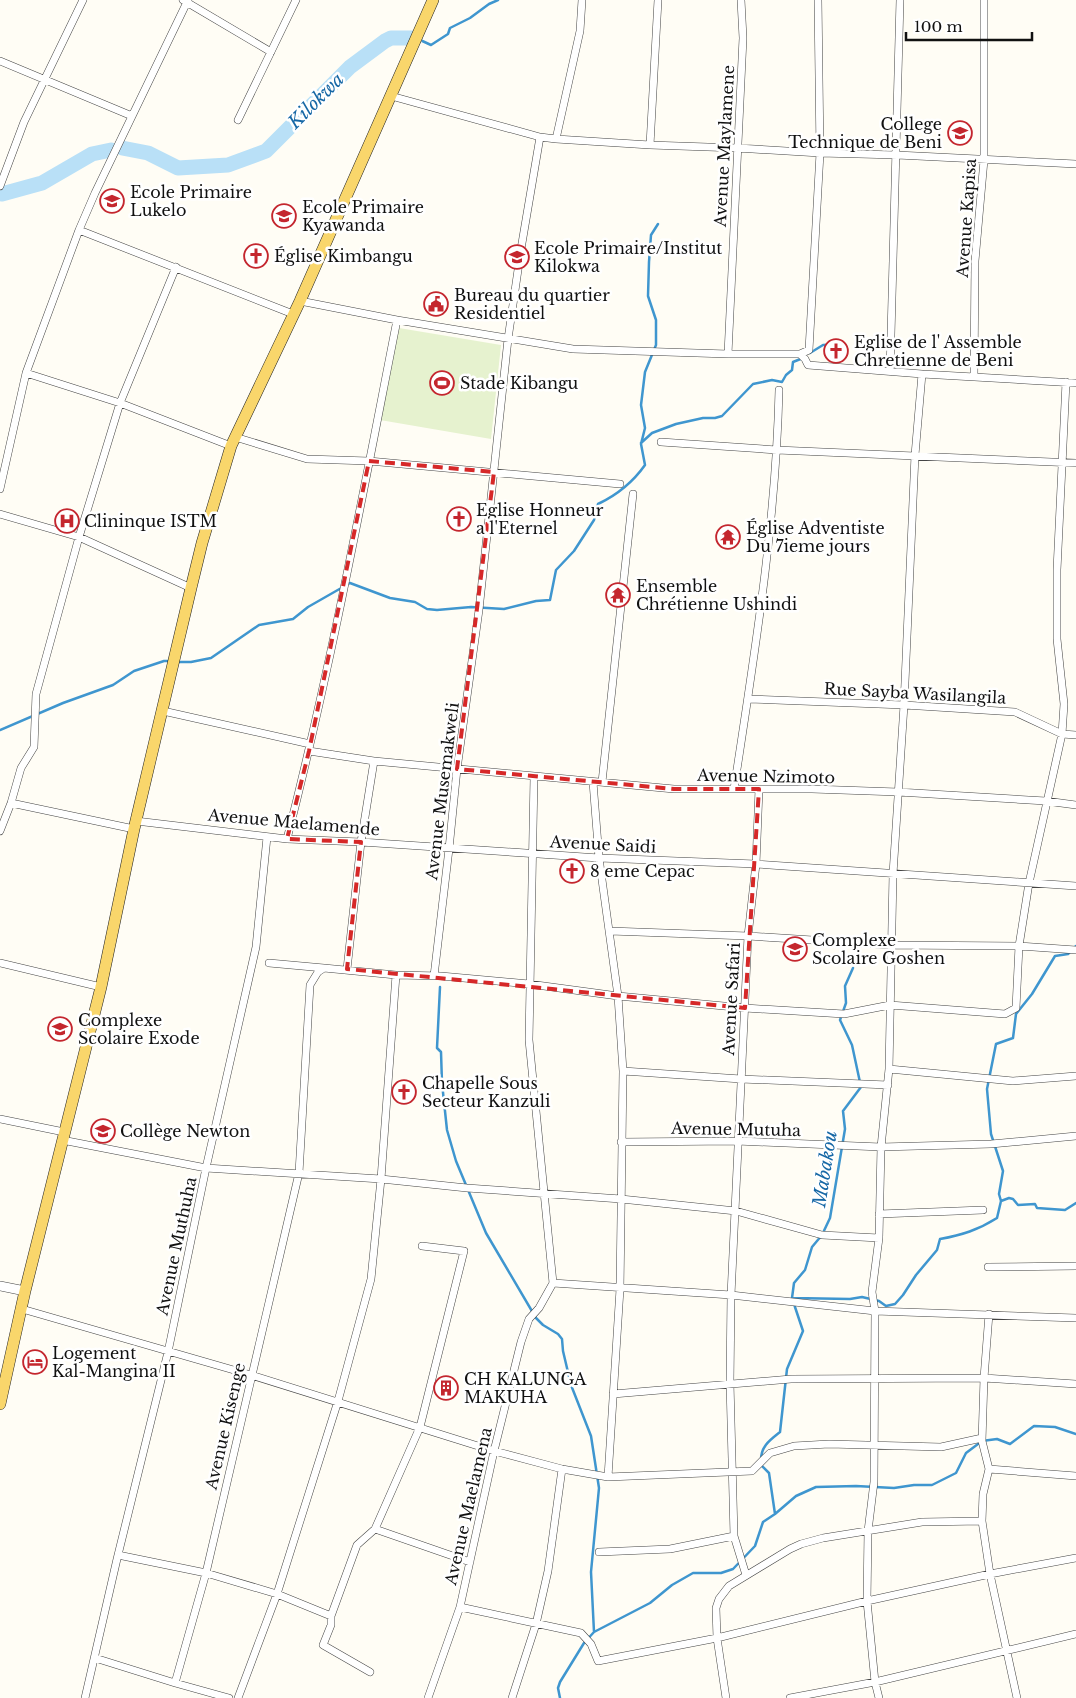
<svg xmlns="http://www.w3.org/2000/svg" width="1076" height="1698" font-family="'Libre Baskerville',serif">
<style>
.pitch{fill:#e6f2cf}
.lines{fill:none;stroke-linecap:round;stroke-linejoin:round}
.stream{stroke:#3f96cf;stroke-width:2.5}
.river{stroke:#b9e0f7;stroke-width:15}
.minor-casing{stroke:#444;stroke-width:8}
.tertiary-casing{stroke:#444;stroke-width:10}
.primary-casing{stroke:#222;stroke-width:12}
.minor{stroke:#fff;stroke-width:7}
.tertiary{stroke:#fff;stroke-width:9}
.primary{stroke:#f9d66b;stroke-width:11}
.marked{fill:none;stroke:#d62828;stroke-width:4;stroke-dasharray:10 6;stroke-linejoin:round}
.labels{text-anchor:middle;stroke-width:5;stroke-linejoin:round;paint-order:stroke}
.poi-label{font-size:16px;fill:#111;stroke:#fff;text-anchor:start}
.street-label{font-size:16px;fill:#111;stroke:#fff}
.water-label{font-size:18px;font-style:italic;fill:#1768a6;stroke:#fff}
</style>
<rect width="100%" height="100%" fill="#fffdf5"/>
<path class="pitch" d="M399,328L501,345L491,439L380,420Z"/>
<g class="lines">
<path class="stream" d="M418,39L431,45L448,34L450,28L470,18L489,4L498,0
M810,353L823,345L841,344
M641,443L652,433L676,424L703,418H715L722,416L753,384L772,380L782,382L786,375L792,370L793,362L803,358
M177,662H191L211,658L259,625L293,619L308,607L350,583L390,598L415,602L427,609L437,610L471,607L504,609L536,601L550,600L556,570L574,551L594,520L598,504C617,495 633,482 645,465L641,444L645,428L641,405L645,372L656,345V320L648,296L649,262L651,235L658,224
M0,730L63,703L113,685L134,671L164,661H171
M440,987L437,1048L441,1052L442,1083L447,1130L456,1161L486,1233L536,1318L543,1325L558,1334L562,1339L563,1351L571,1385L591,1436L599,1488L591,1572L594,1632
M1001,1201L1009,1198L1013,1199L1018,1205L1035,1204L1037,1208L1065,1210L1076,1203
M792,1298L850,1299L862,1297L879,1301L886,1306L895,1304L903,1295L916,1275L937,1250L940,1239C962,1235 978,1230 997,1218L1001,1201L999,1194L1003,1171L991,1134L987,1089L996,1044L1013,1038L1016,1014L1032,994L1055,956L1068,954L1076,946
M761,1460C761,1446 770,1440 780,1432L787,1369L803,1331L792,1298L794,1283L805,1270L812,1247L822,1235L830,1218L845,1129L843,1111L861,1087L852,1045L840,1020L846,1003L845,986L853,968
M761,1465L769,1473L775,1514
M560,1698L558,1688L560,1682L584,1643L594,1632L650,1603L672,1585L693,1573H721L733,1569L755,1546L763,1522L775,1514L796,1496L816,1487L856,1486L894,1488L914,1485H932L956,1473L966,1453L982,1441L997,1439L1010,1444L1034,1426L1055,1427L1076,1434"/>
<path class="river" d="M122,148L148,153L178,168L228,165L266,151L350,67L385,41L391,38H415
M2,194L42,183L92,154L111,150"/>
<g class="minor-casing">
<path id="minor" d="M183,0L271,52
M0,61L132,116
M391,96L540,137L556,139L650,145L737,148L820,153L897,155L1076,164
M238,120L296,0
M556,139L580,31L582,0
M650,145L658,0
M0,186L24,122L83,0
M79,230L293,314
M300,301L397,320L573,349L728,354H800L805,359L808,365L922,374L1076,383
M728,354L743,38L741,0
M800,354L809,350L820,153L818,0
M890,372L900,0
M26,373L120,403L231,446
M974,377L975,261L984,160V0
M235,437L307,459L369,461L620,484
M661,442L777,450L1076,463
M0,489L26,373L79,230L95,193L188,0
M0,514L79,537L191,588
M748,699L904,705L1015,712L1062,734L1076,735
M163,711L310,744
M309,751L374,761L674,789H812L898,792L1046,801L1076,805
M593,782L599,858L618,996L623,1071L620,1289L608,1477
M602,782L633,494
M734,789C754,657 776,524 779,390
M11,803L134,829
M136,821L287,839L361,842L599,858L756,864L1076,886
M0,831L11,803L21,768L34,747L36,694L79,537L120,403L176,267
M287,839C331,667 363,493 397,320
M610,931L748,936L891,945L1019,946L1076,950
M0,963L101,987
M269,963L324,968
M347,969L361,842L374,761
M434,976L449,849L457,769L479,610L508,339L521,249L540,137
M889,1069L1013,1081L1076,1076
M623,1071L741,1079L888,1085
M0,1119L64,1132
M62,1140L206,1168L381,1179L467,1188L621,1199L736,1211L822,1235L879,1238
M621,1142L737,1141L881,1147L991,1144L1076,1136
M879,1214L983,1210
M988,1267L1076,1266
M553,1283L731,1295L875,1311L1076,1318
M22,1309L251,1375L494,1451L562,1469L608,1477L752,1471L770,1453L794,1446L829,1444L941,1447L982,1438
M989,1314L984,1378L982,1441L989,1469L983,1494L982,1521L990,1574L1017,1698
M613,1394L791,1379L984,1378L1076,1384
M989,1469L1076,1476
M375,1529L470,1562
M599,1552L670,1549L734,1536
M118,1555L206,1573L277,1594L331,1616
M746,1575L734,1536L730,1383L731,1295L748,936L756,864L759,789
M460,1607L581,1633L591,1644L598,1661L717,1638L867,1601L990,1574L1076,1558
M95,1658L175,1683L229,1698
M370,1672L323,1645L331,1625V1616L357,1545L375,1529L420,1427L464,1251L422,1246
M175,1683L206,1573L299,1173L310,985L318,972L324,968L396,975L441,976L529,984L618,996L745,1008L844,1014L890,1005L1005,1014L1016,1008L1019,946L1029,883L1062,734L1064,704L1057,639V570L1066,382
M85,1698L117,1559L168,1352L206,1168L256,947L267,837
M238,1698L277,1594L338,1401L371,1279L381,1179L396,975
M428,1698L460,1607L494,1451L521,1342L529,1319L539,1308L553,1283L529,1040L534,777
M512,1698L536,1624L548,1571L562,1469
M726,1698L717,1638L716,1608L719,1599L729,1586L790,1549L801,1544L823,1538L922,1522L982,1521
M790,1698L875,1682L1076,1634
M879,1698L875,1682L867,1601L868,1531L874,1482L875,1311L872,1292L879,1238L881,1147L889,1069L893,874L904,705L915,455L922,374"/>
</g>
<g class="tertiary-casing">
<path id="tertiary" d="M0,1286L25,1291"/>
</g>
<g class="primary-casing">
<path id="primary" d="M0,1404L25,1291L101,987L134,829L191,588L202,543L231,446L300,301L433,0"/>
</g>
<use href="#minor" class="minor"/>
<use href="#tertiary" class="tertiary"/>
<use href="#primary" class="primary"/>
</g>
<path class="marked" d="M369,461L494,472L457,769L674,789H759L745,1008L347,969L361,842L287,839L309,751Z"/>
<defs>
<g id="school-ring" transform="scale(1.25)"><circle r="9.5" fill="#fff" stroke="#c4262e" stroke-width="1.5"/><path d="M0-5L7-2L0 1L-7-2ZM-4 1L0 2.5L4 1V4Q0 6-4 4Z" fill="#c4262e"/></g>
<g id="church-ring" transform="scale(1.25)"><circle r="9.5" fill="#fff" stroke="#c4262e" stroke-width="1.5"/><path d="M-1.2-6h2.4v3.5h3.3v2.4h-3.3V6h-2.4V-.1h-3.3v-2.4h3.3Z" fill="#c4262e"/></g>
<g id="civic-ring" transform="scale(1.25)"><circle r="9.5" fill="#fff" stroke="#c4262e" stroke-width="1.5"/><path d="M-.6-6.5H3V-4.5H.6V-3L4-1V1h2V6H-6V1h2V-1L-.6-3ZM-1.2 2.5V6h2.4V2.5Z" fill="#c4262e"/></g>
<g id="stadium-ring" transform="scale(1.25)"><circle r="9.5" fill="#fff" stroke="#c4262e" stroke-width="1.5"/><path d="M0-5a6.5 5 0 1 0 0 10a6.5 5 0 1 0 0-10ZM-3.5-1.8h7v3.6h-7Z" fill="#c4262e"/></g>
<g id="hospital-ring" transform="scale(1.25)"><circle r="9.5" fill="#fff" stroke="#c4262e" stroke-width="1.5"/><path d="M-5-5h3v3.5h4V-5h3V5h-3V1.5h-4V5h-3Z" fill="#c4262e"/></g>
<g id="temple-ring" transform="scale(1.25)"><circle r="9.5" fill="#fff" stroke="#c4262e" stroke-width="1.5"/><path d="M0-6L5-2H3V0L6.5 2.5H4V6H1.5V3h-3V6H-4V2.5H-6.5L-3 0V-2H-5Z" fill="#c4262e"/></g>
<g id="hotel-ring" transform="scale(1.25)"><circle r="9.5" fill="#fff" stroke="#c4262e" stroke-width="1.5"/><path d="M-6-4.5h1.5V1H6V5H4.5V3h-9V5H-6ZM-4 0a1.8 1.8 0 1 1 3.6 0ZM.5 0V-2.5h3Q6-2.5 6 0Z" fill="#c4262e"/></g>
<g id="building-ring" transform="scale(1.25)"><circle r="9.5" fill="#fff" stroke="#c4262e" stroke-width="1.5"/><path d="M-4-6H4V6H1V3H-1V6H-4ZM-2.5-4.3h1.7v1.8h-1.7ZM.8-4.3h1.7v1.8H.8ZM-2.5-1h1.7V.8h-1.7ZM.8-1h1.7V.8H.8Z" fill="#c4262e"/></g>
</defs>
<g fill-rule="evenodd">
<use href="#school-ring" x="960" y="133"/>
<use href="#school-ring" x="112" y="201"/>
<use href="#school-ring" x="284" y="216"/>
<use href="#church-ring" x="256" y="256"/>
<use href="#school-ring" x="517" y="257"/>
<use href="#civic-ring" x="436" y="304"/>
<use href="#church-ring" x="836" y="351"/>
<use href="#stadium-ring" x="442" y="383"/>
<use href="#church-ring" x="459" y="519"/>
<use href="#hospital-ring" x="67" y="521"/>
<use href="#temple-ring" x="728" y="537"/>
<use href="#temple-ring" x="618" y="595"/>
<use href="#church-ring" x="572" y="871"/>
<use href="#school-ring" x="795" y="949"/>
<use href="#school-ring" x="60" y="1029"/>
<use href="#church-ring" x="404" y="1092"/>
<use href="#school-ring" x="103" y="1131"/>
<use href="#hotel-ring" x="35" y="1362"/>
<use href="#building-ring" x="446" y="1388"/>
</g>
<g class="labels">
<g class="poi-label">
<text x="942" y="130" text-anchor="end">College<tspan x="942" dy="18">Technique de Beni</tspan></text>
<text x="130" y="198">Ecole Primaire<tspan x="130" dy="18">Lukelo</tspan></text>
<text x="302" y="213">Ecole Primaire<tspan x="302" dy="18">Kyawanda</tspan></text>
<text x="534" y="254">Ecole Primaire/Institut<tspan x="534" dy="18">Kilokwa</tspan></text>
<text x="274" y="262">Église Kimbangu</text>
<text x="454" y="301">Bureau du quartier<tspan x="454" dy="18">Residentiel</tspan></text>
<text x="854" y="348">Eglise de l' Assemble<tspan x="854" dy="18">Chretienne de Beni</tspan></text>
<text x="460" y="389">Stade Kibangu</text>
<text x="476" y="516">Eglise Honneur<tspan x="476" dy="18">a l'Eternel</tspan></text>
<text x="84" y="527">Clininque ISTM</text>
<text x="746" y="534">Église Adventiste<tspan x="746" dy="18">Du 7ieme jours</tspan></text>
<text x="636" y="592">Ensemble<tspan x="636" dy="18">Chrétienne Ushindi</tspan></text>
<text x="590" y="877">8 eme Cepac</text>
<text x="812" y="946">Complexe<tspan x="812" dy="18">Scolaire Goshen</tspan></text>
<text x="78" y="1026">Complexe<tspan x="78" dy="18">Scolaire Exode</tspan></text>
<text x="422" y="1089">Chapelle Sous<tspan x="422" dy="18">Secteur Kanzuli</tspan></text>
<text x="120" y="1137">Collège Newton</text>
<text x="52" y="1359">Logement<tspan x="52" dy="18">Kal-Mangina II</tspan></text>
<text x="464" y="1385">CH KALUNGA<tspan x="464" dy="18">MAKUHA</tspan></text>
</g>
<g class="street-label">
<text transform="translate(724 146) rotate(-87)" y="6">Avenue Maylamene</text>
<text transform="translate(966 218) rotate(-86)" y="6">Avenue Kapisa</text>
<text transform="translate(915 693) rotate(3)" y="6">Rue Sayba Wasilangila</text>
<text transform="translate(766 776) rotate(1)" y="6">Avenue Nzimoto</text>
<text transform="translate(442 791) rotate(-83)" y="6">Avenue Musemakweli</text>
<text transform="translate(294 822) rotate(5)" y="6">Avenue Maelamende</text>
<text transform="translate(603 844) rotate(3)" y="6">Avenue Saidi</text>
<text transform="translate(731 999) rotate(-87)" y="6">Avenue Safari</text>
<text transform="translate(736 1129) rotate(1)" y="6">Avenue Mutuha</text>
<text transform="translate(176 1246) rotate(-78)" y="6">Avenue Muthuha</text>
<text transform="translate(225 1426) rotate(-77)" y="6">Avenue Kisenge</text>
<text transform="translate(468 1506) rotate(-77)" y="6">Avenue Maelamena</text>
</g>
<g class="water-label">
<text transform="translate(316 101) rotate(-45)" y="6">Kilokwa</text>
<text transform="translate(825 1169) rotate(-81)" y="6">Mabakou</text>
</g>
</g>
<path d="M906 32v8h126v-8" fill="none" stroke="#111111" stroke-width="2.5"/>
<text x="914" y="32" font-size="15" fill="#111111" stroke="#ffffff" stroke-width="4" paint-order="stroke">100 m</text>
</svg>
